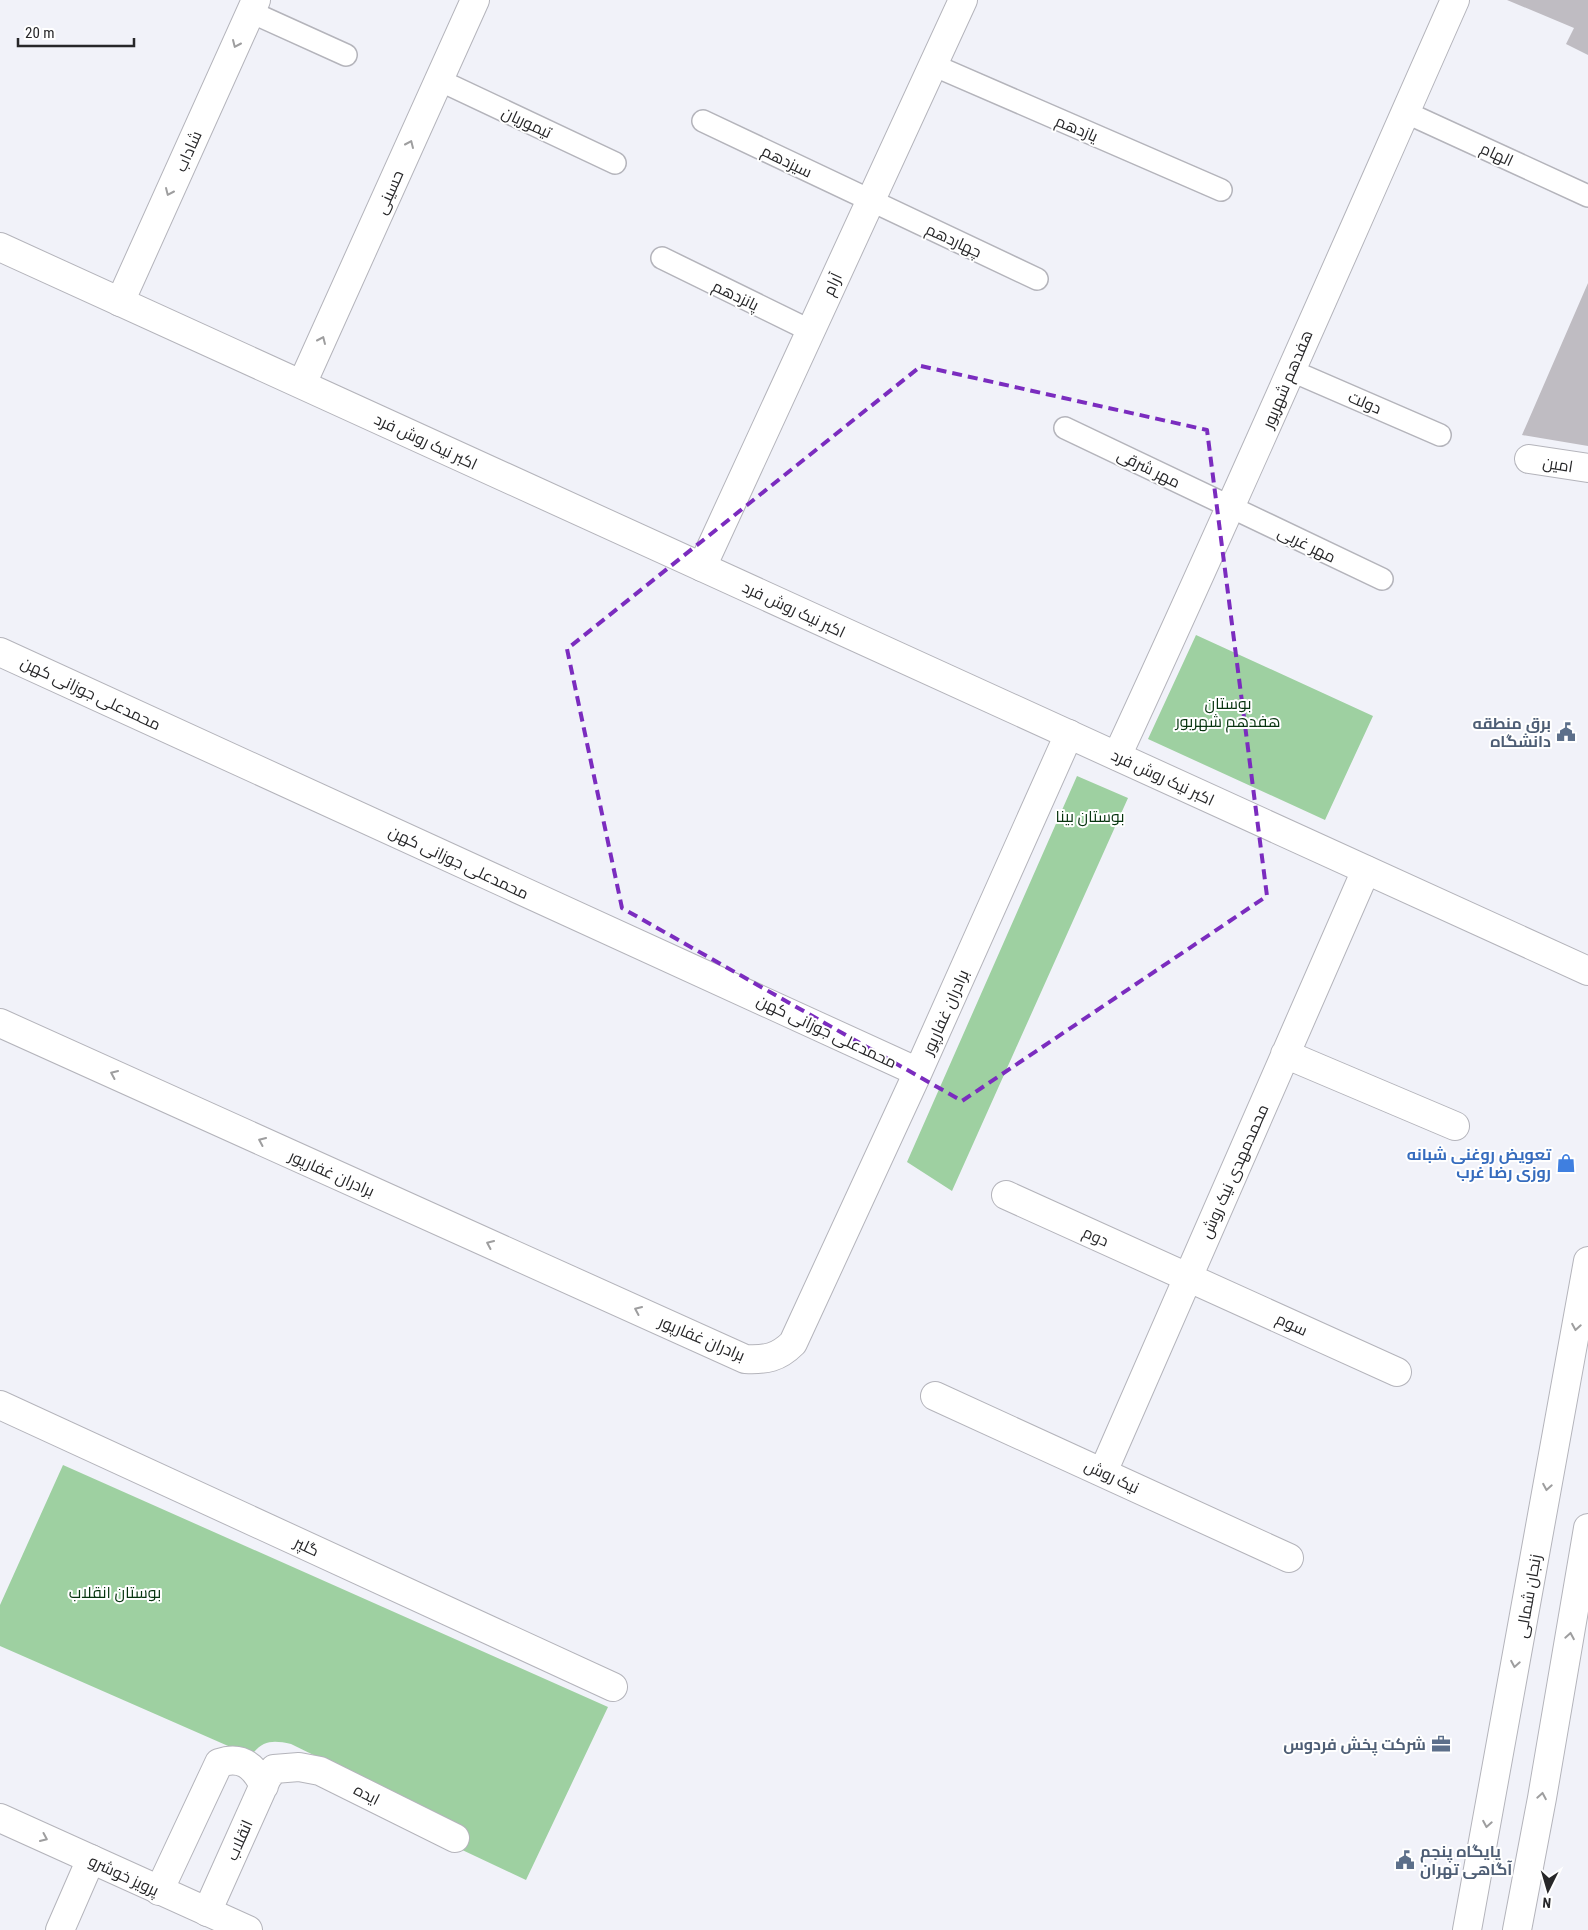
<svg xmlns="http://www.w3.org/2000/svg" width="1588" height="1930" font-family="'Roboto Condensed',Cairo,sans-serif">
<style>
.green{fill:#9ed0a1}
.building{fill:#bfbcc2}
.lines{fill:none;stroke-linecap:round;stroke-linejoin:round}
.lane-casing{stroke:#b4b4bb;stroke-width:24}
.street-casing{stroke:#b4b4bb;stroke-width:30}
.secondary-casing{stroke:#b4b4bb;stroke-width:30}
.lane{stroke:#fff;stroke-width:21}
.street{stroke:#fff;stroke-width:28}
.secondary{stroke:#fff;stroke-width:28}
.oneway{stroke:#9e9e9f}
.marked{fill:none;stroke:#7b2cbf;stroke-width:4;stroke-dasharray:10 6;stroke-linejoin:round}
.labels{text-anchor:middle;stroke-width:4;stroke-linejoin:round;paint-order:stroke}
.street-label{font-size:16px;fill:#272729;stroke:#fff}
.park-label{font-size:16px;fill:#07340f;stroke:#fff}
.service-label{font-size:16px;font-weight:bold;fill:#4e5e75;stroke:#fff;text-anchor:end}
.shop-label{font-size:16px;font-weight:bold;fill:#366cbe;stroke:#fff;text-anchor:end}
</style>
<rect width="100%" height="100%" fill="#f1f2f9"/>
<path class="green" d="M1196,635L1373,716L1325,820L1148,739Z
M1077,776L1128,798L952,1191L907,1162Z
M63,1465L608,1707L526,1880L458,1848L465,1829L291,1744C273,1740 262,1740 251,1756L0,1646V1605Z"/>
<path class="building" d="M1507,0H1588V55L1566,44L1574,28Z
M1588,283V446L1522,435Z"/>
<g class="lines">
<g class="lane-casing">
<path id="lane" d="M251,12L346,55
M933,65L1221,190
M439,80L615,163
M1405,112L1588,196
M703,121L1037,279
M662,258L811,331
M1290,370L1440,435
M1065,428L1382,579"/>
</g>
<g class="street-casing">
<path id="street" d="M120,302L256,0
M302,384L475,0
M1529,459L1588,468
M702,567L963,0
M0,652L918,1072
M1117,756C1233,506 1343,253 1455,0
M0,1023L745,1359C766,1360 778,1358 793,1343L918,1072L1069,734
M1285,1054L1455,1126
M1006,1195L1397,1372
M935,1396L1289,1558
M0,1405L613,1687
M1103,1472L1366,870
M159,1891L219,1763C242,1755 254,1766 264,1786
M207,1912L267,1778L274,1769L299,1767L320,1771L455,1838
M60,1930L91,1859"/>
</g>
<g class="secondary-casing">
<path id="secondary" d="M0,247L1588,971
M0,1818L248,1930
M1467,1930L1588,1261
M1517,1930L1542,1798L1588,1528"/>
</g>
<use href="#lane" class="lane"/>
<use href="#street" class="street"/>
<use href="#secondary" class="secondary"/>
</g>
<defs><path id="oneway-chevron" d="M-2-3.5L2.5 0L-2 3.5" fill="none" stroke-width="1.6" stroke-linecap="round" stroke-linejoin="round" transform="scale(1.25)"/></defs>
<g class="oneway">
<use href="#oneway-chevron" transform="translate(236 44) rotate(114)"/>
<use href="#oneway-chevron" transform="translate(410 144) rotate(-66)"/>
<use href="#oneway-chevron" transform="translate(169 192) rotate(114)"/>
<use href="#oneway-chevron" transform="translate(322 340) rotate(-66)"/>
<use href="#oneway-chevron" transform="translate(114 1074) rotate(-156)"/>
<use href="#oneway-chevron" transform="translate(262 1141) rotate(-156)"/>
<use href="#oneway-chevron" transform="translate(490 1244) rotate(-156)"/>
<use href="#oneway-chevron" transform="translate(638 1310) rotate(-156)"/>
<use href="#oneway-chevron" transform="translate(1576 1327) rotate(100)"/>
<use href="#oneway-chevron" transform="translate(1547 1487) rotate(100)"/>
<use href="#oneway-chevron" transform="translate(1570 1636) rotate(-80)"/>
<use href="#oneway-chevron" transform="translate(1515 1664) rotate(100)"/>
<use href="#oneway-chevron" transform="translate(1542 1796) rotate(-80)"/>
<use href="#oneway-chevron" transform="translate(1487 1824) rotate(100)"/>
<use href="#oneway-chevron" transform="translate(44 1838) rotate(24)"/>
</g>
<path class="marked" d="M921,366L1207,430L1267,896L962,1101L622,908L567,649Z"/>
<defs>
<g id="civic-bare" transform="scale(1.5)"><path d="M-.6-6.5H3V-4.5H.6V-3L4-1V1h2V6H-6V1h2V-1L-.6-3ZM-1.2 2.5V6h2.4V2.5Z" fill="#5c6f8a" stroke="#fff" stroke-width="2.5" paint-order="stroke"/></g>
<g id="shop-bare" transform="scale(1.5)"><path d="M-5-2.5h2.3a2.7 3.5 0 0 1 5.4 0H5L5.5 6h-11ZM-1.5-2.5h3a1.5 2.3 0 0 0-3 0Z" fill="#3f7fe0" stroke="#fff" stroke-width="2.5" paint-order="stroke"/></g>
<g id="office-bare" transform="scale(1.5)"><path d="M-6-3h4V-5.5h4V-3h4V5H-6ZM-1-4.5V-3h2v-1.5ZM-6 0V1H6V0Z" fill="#5c6f8a" stroke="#fff" stroke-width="2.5" paint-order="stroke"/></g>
</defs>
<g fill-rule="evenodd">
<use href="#civic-bare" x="1566" y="732"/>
<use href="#shop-bare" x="1566" y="1163"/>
<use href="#office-bare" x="1441" y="1744"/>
<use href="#civic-bare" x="1405" y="1860"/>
</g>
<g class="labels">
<g class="street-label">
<text transform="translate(527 122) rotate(25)" y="6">تیموریان</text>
<text transform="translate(1077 128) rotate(23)" y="6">یازدهم</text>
<text transform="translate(188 151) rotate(-66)" y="6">شاداب</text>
<text transform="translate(1497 154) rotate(25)" y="6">الهام</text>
<text transform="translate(787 161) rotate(26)" y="6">سیزدهم</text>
<text transform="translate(389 192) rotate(-66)" y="6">حسینی</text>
<text transform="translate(954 240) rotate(25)" y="6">چهاردهم</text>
<text transform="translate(832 284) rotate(-65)" y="6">آرام</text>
<text transform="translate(736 295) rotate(26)" y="6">پانزدهم</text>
<text transform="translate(1287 379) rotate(-67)" y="6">هفدهم شهریور</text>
<text transform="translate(1365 402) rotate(23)" y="6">دولت</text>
<text transform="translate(426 441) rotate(25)" y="6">اکبر نیک روش فرد</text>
<text transform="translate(1558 464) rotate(9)" y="6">امین</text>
<text transform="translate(1149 468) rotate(26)" y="6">مهر شرقی</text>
<text transform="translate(1307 544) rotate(26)" y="6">مهر غربی</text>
<text transform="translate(794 609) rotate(25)" y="6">اکبر نیک روش فرد</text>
<text transform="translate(91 693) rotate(25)" y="6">محمدعلی جوزانی کهن</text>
<text transform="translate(1163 777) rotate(25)" y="6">اکبر نیک روش فرد</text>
<text transform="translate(459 862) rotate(25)" y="6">محمدعلی جوزانی کهن</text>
<text transform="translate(945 1012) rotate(-66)" y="6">برادران غفارپور</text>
<text transform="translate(827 1031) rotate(25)" y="6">محمدعلی جوزانی کهن</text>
<text transform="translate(1234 1171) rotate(-66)" y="6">محمدمهدی نیک روش</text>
<text transform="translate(332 1173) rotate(24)" y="6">برادران غفارپور</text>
<text transform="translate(1096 1236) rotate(24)" y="6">دوم</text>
<text transform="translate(1292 1324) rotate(25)" y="6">سوم</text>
<text transform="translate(702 1338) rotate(23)" y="6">برادران غفارپور</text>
<text transform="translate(1112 1476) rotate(25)" y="6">نیک روش</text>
<text transform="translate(307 1546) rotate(25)" y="6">گلپر</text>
<text transform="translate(1528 1596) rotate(-80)" y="6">زنجان شمالی</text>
<text transform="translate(367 1794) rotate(27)" y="6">ایده</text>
<text transform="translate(239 1840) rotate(-66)" y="6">انقلاب</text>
<text transform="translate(124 1875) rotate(25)" y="6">پرویز خوشرو</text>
</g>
<g class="park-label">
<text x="1228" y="709">بوستان<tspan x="1228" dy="18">هفدهم شهریور</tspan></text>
<text x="1090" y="822">بوستان بینا</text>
<text x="115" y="1598">بوستان انقلاب</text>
</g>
<g class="service-label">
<text x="1551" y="729">برق منطقه<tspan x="1551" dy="18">دانشگاه</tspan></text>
<text x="1426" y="1750">شركت پخش فردوس</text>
<text x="1420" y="1857" text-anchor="start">پایگاه پنجم<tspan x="1420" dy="18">آگاهی تهران</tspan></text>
</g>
<g class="shop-label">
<text x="1551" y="1160">تعویض روغنی شبانه<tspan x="1551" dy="18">روزی رضا غرب</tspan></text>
</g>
</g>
<g transform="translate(1548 1890) rotate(185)" stroke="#ffffff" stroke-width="4" paint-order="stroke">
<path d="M0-4L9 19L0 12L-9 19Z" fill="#272729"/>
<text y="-8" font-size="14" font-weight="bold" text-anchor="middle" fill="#272729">N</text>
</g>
<path d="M18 38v8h116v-8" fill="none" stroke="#272729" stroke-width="2.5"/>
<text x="25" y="38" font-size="15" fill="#272729" stroke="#ffffff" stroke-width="4" paint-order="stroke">20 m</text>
</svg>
